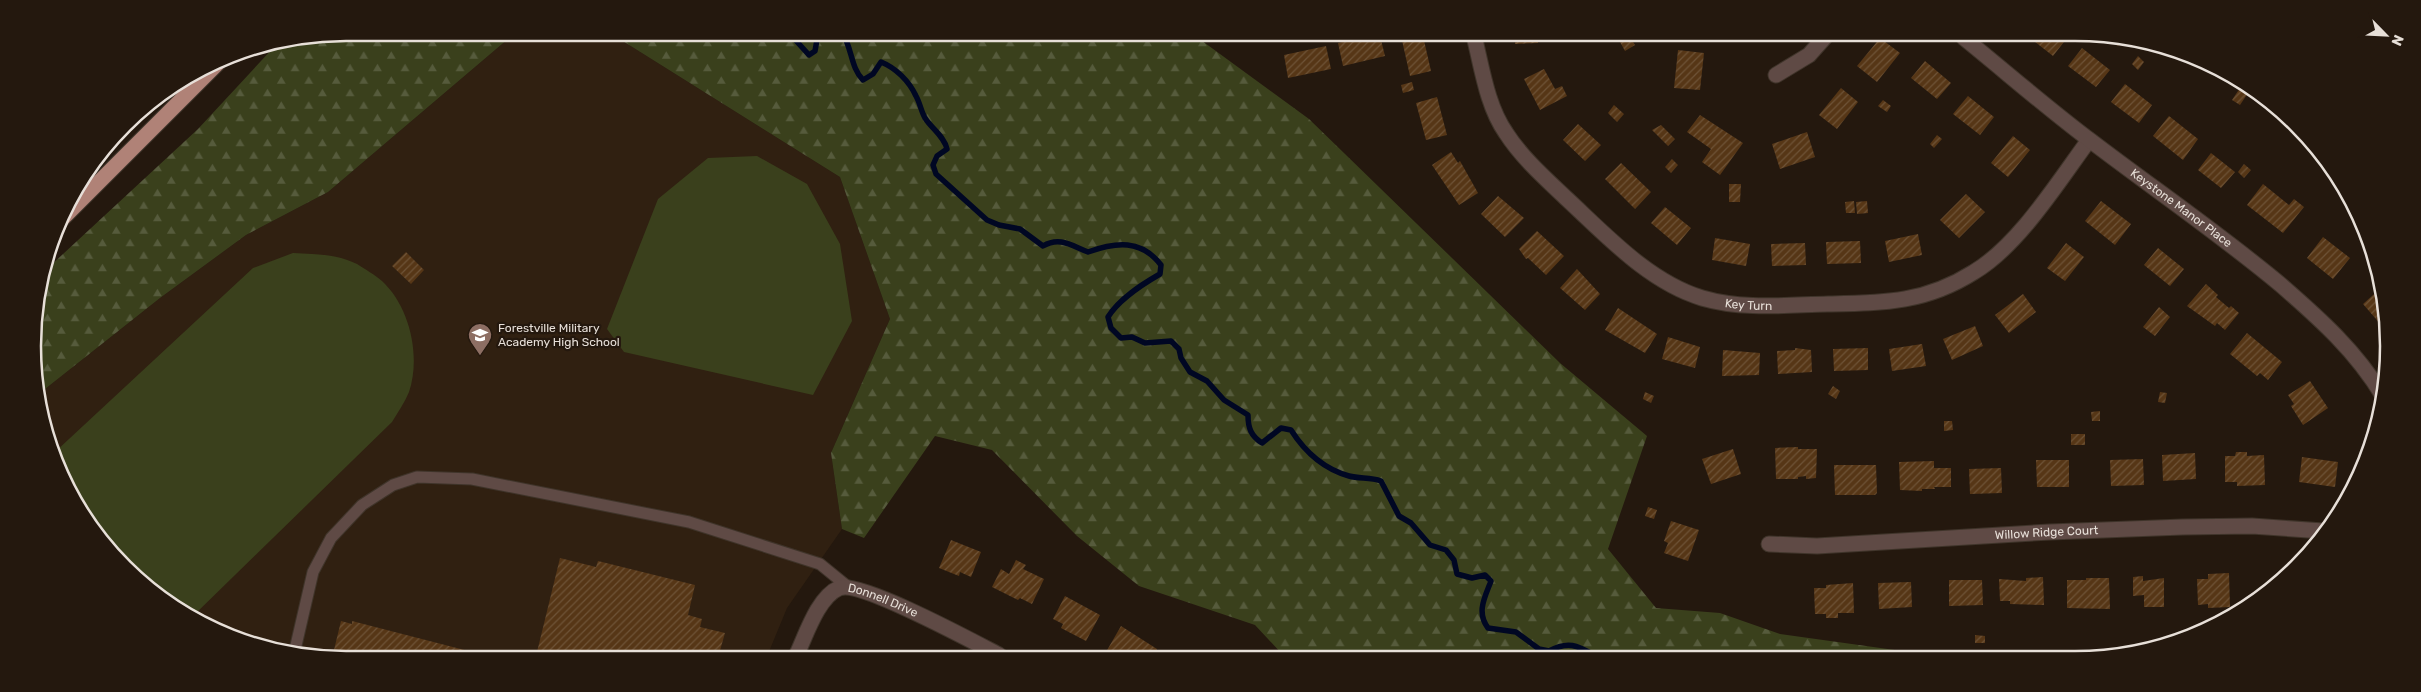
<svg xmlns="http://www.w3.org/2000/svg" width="2421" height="692" font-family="Rubik,sans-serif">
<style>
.built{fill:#302011}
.green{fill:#3a401c}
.forest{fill:url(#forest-firs)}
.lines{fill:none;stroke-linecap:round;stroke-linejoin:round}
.stream{stroke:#000723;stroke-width:5.5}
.building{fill:url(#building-hatch)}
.service-casing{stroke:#3f342a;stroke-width:13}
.minor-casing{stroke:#3f342a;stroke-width:17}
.trunk-casing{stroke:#3f342a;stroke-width:17}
.service{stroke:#5f4a45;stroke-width:11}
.minor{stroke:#5f4a45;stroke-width:15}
.trunk{stroke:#b08277;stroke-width:15}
.labels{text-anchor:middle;stroke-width:4.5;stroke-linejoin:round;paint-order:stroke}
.street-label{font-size:12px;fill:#e7dfd8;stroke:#24180e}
.poi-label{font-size:12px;fill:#e7dfd8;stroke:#24180e;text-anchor:start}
.rim{fill:none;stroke:#e7dfd8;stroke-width:2.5}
</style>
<defs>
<pattern id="forest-firs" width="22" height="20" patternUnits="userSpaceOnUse" patternTransform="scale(1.25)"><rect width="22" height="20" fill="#3a401c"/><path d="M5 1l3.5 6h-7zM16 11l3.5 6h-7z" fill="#565b3c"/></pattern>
<pattern id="building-hatch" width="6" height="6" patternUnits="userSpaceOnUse" patternTransform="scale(1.25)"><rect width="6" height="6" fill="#563616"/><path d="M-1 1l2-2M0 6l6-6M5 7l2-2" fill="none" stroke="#6e5337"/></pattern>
</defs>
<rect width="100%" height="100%" fill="#24180e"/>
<path class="built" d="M515,33H610L840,177L890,319L831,453L842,529L787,608L768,654H285L172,607L97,537L43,427L40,393L160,298L246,235L328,192Z"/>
<path class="green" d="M757,156L807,184L840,244L852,321L813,395L624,352L607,329L658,199L708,158Z
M293,253C314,254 337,254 357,264C365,269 375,275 382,281C410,307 421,356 409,392C405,402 398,412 392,422L193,616L172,607L97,537L55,452L253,268Z"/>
<path class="forest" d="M346,33H515L328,192L246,235L160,298L40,393L33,325L49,267L198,129L274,47Z
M610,33L1194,35L1309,119L1560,363L1647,436L1608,549L1656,608L1720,613L1780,634L1945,657L1283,655L1255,625L1139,586L1077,536L992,450L935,436L864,538L842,529L831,453L890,319L840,177Z"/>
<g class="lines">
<path class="stream" d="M790,34L809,55L815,51L818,34
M843,34C852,49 851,68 863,80L873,74L881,62C896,68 909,81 916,96C920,103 921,111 925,118C932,129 944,136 947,149L937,156L933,165L936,174L987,220L999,225L1020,229L1043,246C1060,236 1072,246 1088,252C1116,242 1141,239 1161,265L1160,274C1141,285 1119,299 1108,317L1111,328L1121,338L1132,337L1145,343L1171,341L1179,349L1181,358L1190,372L1207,381L1224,400L1248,415C1248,428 1251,436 1262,443L1281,428L1291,430C1305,452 1324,469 1349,476C1360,479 1370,477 1381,481L1399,516L1411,523L1430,545L1446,550L1454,560L1457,574L1472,578L1485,575L1491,581C1485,597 1476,612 1488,628L1516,632L1539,649L1549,651C1569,640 1578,646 1596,656"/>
</g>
<path class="building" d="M1368,36H1380L1385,56L1343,66L1338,43Z
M1401,36H1423L1431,71L1410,76Z
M1515,36H1538V43L1515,44Z
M1630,37L1635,45L1625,51L1620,42Z
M1880,38L1900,53L1877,82L1857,66Z
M2030,38H2067L2053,56Z
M2109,38H2125L2118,46Z
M1326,46L1331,69L1288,78L1284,55Z
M2082,48L2110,70L2096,87L2068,66Z
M1678,50L1704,53L1700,90L1674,88Z
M2138,56L2144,62L2138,70L2132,64Z
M1925,61L1951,83L1937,99L1911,78Z
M1544,69L1555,89L1562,86L1567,96L1540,110L1524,79Z
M1412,82L1414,90L1403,93L1401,85Z
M2125,84L2152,105L2139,123L2111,102Z
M1841,88L1858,102L1837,129L1819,115Z
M2240,88L2248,93L2240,105L2232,100Z
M1968,96L1994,117L1980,135L1953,114Z
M1437,97L1447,135L1426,140L1416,103Z
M1883,100L1891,106L1887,112L1878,106Z
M1614,105L1624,114L1617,122L1608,113Z
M1700,115L1743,143L1720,175L1702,162L1711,149L1687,132Z
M2169,116L2198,139L2183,160L2153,136Z
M1578,124L1601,145L1585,161L1563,140Z
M1661,125L1675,139L1668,146L1652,130Z
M1807,132L1815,157L1780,169L1772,144Z
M1937,135L1942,139L1934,148L1930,144Z
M2013,136L2030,150L2008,177L1991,163Z
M1451,152L1458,163L1460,161L1478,193L1459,205L1432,165Z
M2211,153L2235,172L2221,188L2198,170Z
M1672,159L1678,165L1671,173L1665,167Z
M1621,163L1651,192L1635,209L1605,179Z
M2244,164L2251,170L2244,178L2238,172Z
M1729,184H1741L1740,202H1729Z
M2263,184L2289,205L2294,199L2304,207L2283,233L2247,205Z
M1966,194L1985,212L1959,238L1940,220Z
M1498,196L1524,218L1505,237L1481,214Z
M1854,201L1855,213H1846L1845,202Z
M1867,201L1868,213L1857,214L1856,202Z
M2101,201L2131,224L2115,245L2085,221Z
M1665,207L1691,228L1677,245L1651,223Z
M1537,231L1564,256L1546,275L1528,258L1526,259L1519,249Z
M1918,234L1922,255L1889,262L1885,241Z
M2323,237L2350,258L2333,279L2307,258Z
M1715,238L1750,244L1746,266L1712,260Z
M1860,241L1861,263L1827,264L1826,242Z
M1805,243L1806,265L1772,266L1771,244Z
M2066,243L2084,257L2065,281L2047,268Z
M2158,248L2184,269L2170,286L2144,265Z
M406,252L424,270L411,284L392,266Z
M1577,269L1600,294L1585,310L1560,288Z
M2206,284L2218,295L2216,297L2229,308L2231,306L2239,313L2225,330L2217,323L2215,326L2187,306Z
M2382,287V326L2363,304Z
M2023,294L2036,312L2009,333L1995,315Z
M2159,307L2170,317L2155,336L2143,327Z
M1618,308L1657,334L1645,353L1605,330Z
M1975,326L1983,346L1952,360L1943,339Z
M2247,333L2282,362L2268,380L2260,373L2257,376L2230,354Z
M1668,337L1700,347L1695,368L1662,359Z
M1922,344L1926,366L1892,371L1889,349Z
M1795,348L1811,350L1812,372L1778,374L1777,351L1795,350Z
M1868,348V370L1834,371L1833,349Z
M1723,350L1760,353L1759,375L1722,376Z
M2310,381L2328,408L2303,425L2291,406L2294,404L2288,395Z
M1833,386L1840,391L1836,399L1828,394Z
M1645,392L1654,396L1651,403L1643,399Z
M2160,392L2167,393L2165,403L2158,402Z
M2100,411V421H2092L2091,412Z
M1944,421H1952L1953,430L1944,431Z
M2071,434H2085V445H2071Z
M1798,447V449H1817L1816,478L1806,479V476L1798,477V479H1776L1775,448Z
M1733,449L1741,474L1711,484L1702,459Z
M2236,452H2247V456L2264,455L2265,485L2237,486V482H2225V456H2235Z
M2195,453L2196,479L2163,481L2162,455Z
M2302,457L2338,462L2335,487L2299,482Z
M2143,459L2144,485L2111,486L2110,460Z
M2036,460H2069V487H2037Z
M1934,461V468H1951V487H1934L1935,489H1922V491L1900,490L1899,462Z
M1834,465H1876L1877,493L1875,495H1835Z
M2001,468L2002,493L1970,494L1969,469Z
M1648,507L1657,510L1654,519L1645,516Z
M1671,521L1699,530L1688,561L1664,553L1668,543L1664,541Z
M951,540L981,552L971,577L960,572L959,576L939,568Z
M560,558L596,567L598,561L695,585L688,615L702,619L700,627L725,633L719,654L537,652Z
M1016,560L1026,565L1023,569L1044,579L1032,604L1020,598L1018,600L992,587L1001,569L1009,574Z
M2279,571L2288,573L2275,586Z
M2229,573L2230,607L2208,608V604L2198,605L2197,579H2208V574Z
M2143,576V581L2164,578V607H2144V595L2133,596V577Z
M2043,577L2044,605L2010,604V601H2000L1999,579L2026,581V578Z
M2086,578H2109L2110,609L2067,608V580H2086Z
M1949,580H1982L1983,605L1949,606Z
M1911,582L1912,607L1879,609L1878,583Z
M1853,583L1854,613H1838V618H1826V614H1815L1814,588H1826V585Z
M1065,596L1100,615L1086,641L1061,628L1063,624L1053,619Z
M341,621L352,624V621L480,654H333Z
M1121,626L1157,649L1154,655H1111L1106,652Z
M1975,635L1985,636V643H1975Z"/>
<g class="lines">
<g class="service-casing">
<path id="service" d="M294,654L313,572L331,538L362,505L393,485L417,477L472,479L689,522L820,564L847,586"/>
</g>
<g class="minor-casing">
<g id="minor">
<path id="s1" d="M1474,36C1482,68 1487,106 1506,133C1522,158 1546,179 1567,199C1607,236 1649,282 1702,298C1743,310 1786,305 1828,304C1884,303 1925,303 1974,272C2019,245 2058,182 2089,140"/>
<path id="s2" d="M1964,38C2006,72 2047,108 2091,141C2154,189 2220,234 2281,285C2320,319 2356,351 2383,396"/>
<path d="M1776,75L1809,55L1825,37"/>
<path id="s3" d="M1769,544L1817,546L2050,532L2183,527L2252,526L2323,531"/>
<path id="s4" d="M797,654C806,635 818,597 839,588C859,580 974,642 999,655"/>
</g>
</g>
<g class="trunk-casing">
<path id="trunk" d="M61,220L221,60"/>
</g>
<use href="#service" class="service"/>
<use href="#minor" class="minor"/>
<use href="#trunk" class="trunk"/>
</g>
<defs>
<g id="school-pin" transform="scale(1.25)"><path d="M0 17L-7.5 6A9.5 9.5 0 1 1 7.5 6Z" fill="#8d6e63" stroke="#24180e"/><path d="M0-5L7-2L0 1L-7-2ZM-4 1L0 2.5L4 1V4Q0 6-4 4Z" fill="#fff"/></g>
</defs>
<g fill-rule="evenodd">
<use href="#school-pin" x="480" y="335"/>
</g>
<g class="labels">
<g class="street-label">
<text dy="4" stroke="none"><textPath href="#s2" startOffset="276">Keystone Manor Place</textPath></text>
<text dy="4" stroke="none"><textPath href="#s1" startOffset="409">Key Turn</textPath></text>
<text dy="4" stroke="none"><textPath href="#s3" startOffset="278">Willow Ridge Court</textPath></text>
<text dy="4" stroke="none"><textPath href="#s4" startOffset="126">Donnell Drive</textPath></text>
</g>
<g class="poi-label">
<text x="498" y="332">Forestville Military<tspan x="498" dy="14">Academy High School</tspan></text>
</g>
</g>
<path d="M0 0H2421V692H0ZM346 41H2075A305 305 0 0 1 2380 346V346A305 305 0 0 1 2075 651H346A305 305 0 0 1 41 346V346A305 305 0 0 1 346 41Z" fill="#24180e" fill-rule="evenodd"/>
<path class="rim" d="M346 41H2075A305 305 0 0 1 2380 346V346A305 305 0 0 1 2075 651H346A305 305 0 0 1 41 346V346A305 305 0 0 1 346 41Z"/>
<g transform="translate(2386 35) rotate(114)" stroke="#24180e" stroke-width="4" paint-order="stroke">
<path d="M0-4L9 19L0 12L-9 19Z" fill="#e7dfd8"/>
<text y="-8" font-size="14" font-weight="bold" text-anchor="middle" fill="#e7dfd8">N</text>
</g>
</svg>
